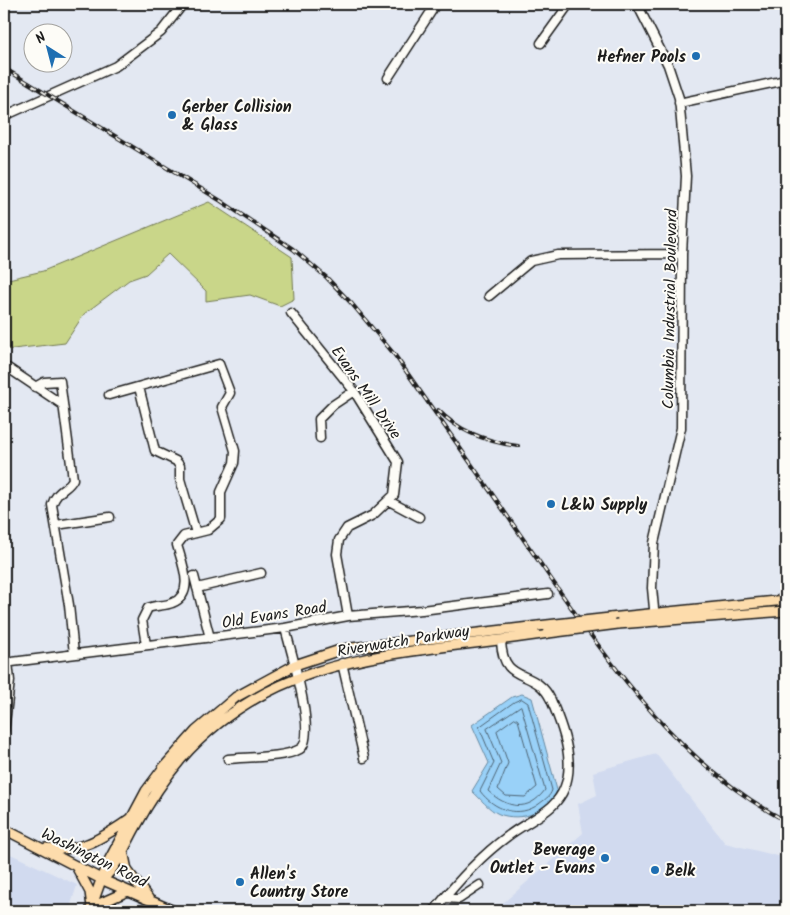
<svg xmlns="http://www.w3.org/2000/svg" width="790" height="915" font-family="Kalam,sans-serif">
<style>
.built{fill:#d1daef}
.green{fill:#c9d689;stroke:#727952}
.water{fill:#99d1f8;stroke:#6789a0}
.lines{fill:none;stroke-linecap:round;stroke-linejoin:round}
.shore{stroke:#4e6474;stroke-width:1}
.minor-casing{stroke:#1c1c1c;stroke-width:11}
.major-casing{stroke:#1c1c1c;stroke-width:12}
.minor{stroke:#fdfcf7;stroke-width:8}
.major{stroke:#fddcac;stroke-width:9}
.rail-casing{stroke:#1c1c1c;stroke-width:4}
.rail{stroke:#fdfcf7;stroke-width:2;stroke-dasharray:5.5;stroke-linecap:butt}
.major-bridge-casing{stroke:#1c1c1c;stroke-width:12;stroke-linecap:butt}
.major-bridge{stroke:#fddcac;stroke-width:9}
.poi-dot{fill:#1f6fb2;stroke:#fdfcf7;stroke-width:2}
.labels{text-anchor:middle;stroke-width:4;stroke-linejoin:round;paint-order:stroke}
.poi-label{font-size:16px;font-weight:bold;fill:#1c1c1c;stroke:#fdfcf7;text-anchor:start}
.street-label{font-size:16px;fill:#1c1c1c;stroke:#fdfcf7}
</style>
<rect width="100%" height="100%" fill="#e3e8f2"/>
<filter id="ink" filterUnits="userSpaceOnUse"><feTurbulence type="fractalNoise" baseFrequency=".02" numOctaves="2"/><feDisplacementMap in="SourceGraphic" scale="10" xChannelSelector="R" yChannelSelector="G"/><feConvolveMatrix kernelMatrix="1 2 1 2 8 2 1 2 1" color-interpolation-filters="sRGB"/></filter>
<g filter="url(#ink)">
<path class="built" d="M656,754L725,843L786,858V911H494L583,833L578,804L597,795L593,772Z
M4,851L77,885L69,911H4Z"/>
<path class="green" d="M209,202L292,257L294,299L280,306L250,295L206,301V291L168,254L146,274L129,280L84,314L65,343L4,350V280L43,271Z"/>
<path class="water" d="M522,694L532,698L557,790C550,813 520,822 499,814C489,810 480,798 472,791L489,763L472,725L512,697Z"/>
<g class="lines">
<path class="shore" d="M522,699L528,703L552,790C550,797 544,800 539,804C519,819 494,810 480,791L494,763L479,727L514,702Z
M521,706L545,790C528,813 507,808 488,791L501,763L487,729Z
M515,718L518,720L537,787L525,797L506,796L498,789L508,763L497,731Z"/>
<g class="minor-casing">
<path id="minor" d="M637,4L668,65L679,98L686,176L682,254L681,428L654,543L652,588L655,619
M541,43L569,4
M388,78L436,4
M679,103L786,80
M4,116L116,66L161,32L183,4
M489,296L531,261L558,255L682,254
M291,313L354,391L398,462L394,495L373,515L347,528L339,540L337,554L348,616
M8,368L63,405
M35,387L44,382L60,381L73,479C68,490 57,489 52,505L69,605L74,654
M139,387L155,451L176,461L180,466V479L196,533
M109,395L219,364L230,393L222,407L235,451L234,463L221,492V519L208,530L184,536L177,545C182,563 196,594 172,603C165,606 156,605 148,608L142,620L146,645
M320,438L319,419L333,405L354,391
M389,501L419,517
M56,525L110,517
M194,576L210,638
M197,588L261,573
M4,663L285,628L348,616L422,610L548,594
M342,663L364,758
M4,688L10,681L8,662
M4,731L10,681
M228,759C246,757 285,758 300,749C318,738 290,648 285,628
M445,898L459,899L480,885
M434,911C456,883 479,857 508,836C522,825 539,818 552,806C582,778 565,732 551,700C535,666 503,687 501,641"/>
</g>
<g class="major-casing">
<path id="major" d="M610,618L786,600
M618,624L786,611
M4,829L103,880L174,911
M46,848C84,853 102,837 132,818
M123,851L127,870L148,898
M76,866L90,892L92,907
M103,879C118,865 125,846 135,828C148,804 163,780 181,759C279,647 413,655 548,633
M92,907L128,891
M90,911L106,866L146,791L164,767L196,731L236,697L295,665L343,649L538,626"/>
</g>
<use href="#minor" class="minor"/>
<use href="#major" class="major"/>
<g class="rail-casing">
<path id="rail" d="M4,68L221,201L293,249L326,277L352,304L394,354C438,417 483,480 526,543C600,648 669,759 786,821
M438,410C459,432 488,442 518,446"/>
</g>
<use href="#rail" class="rail"/>
<g class="major-bridge-casing">
<path id="major-bridge" d="M538,626L610,618
M548,633L618,624"/>
</g>
<use href="#major-bridge" class="major-bridge"/>
</g>
</g>
<g class="poi-dot">
<circle cx="696" cy="56" r="5"/>
<circle cx="172" cy="115" r="5"/>
<circle cx="551" cy="504" r="5"/>
<circle cx="605" cy="858" r="5"/>
<circle cx="655" cy="870" r="5"/>
<circle cx="240" cy="882" r="5"/>
</g>
<g class="labels">
<g class="poi-label">
<text x="686" y="62" text-anchor="end">Hefner Pools</text>
<text x="182" y="112">Gerber Collision<tspan x="182" dy="18">&amp; Glass</tspan></text>
<text x="561" y="510">L&amp;W Supply</text>
<text x="595" y="855" text-anchor="end">Beverage<tspan x="595" dy="18">Outlet - Evans</tspan></text>
<text x="665" y="876">Belk</text>
<text x="250" y="879">Allen's<tspan x="250" dy="18">Country Store</tspan></text>
</g>
<g class="street-label">
<text transform="translate(669 309) rotate(-89)" y="6">Columbia Industrial Boulevard</text>
<text transform="translate(367 392) rotate(55)" y="6">Evans Mill Drive</text>
<text transform="translate(274 614) rotate(-9)" y="6">Old Evans Road</text>
<text transform="translate(403 640) rotate(-9)" y="6">Riverwatch Parkway</text>
<text transform="translate(95 857) rotate(26)" y="6">Washington Road</text>
</g>
</g>
<rect width="790" height="915" fill="none" stroke="#fdfcf7" stroke-width="20"/>
<rect x="10" y="10" width="770" height="895" fill="none" stroke="#1c1c1c" stroke-width="2" filter="url(#ink)"/>
<g transform="translate(48 48) rotate(324)"><circle r="24" fill="#fdfcf7" stroke="#a3a29f"/>
<path d="M0-4L9 19L0 12L-9 19Z" fill="#1f6fb2"/>
<text y="-8" font-size="14" font-weight="bold" text-anchor="middle" fill="#1c1c1c">N</text>
</g>
</svg>
